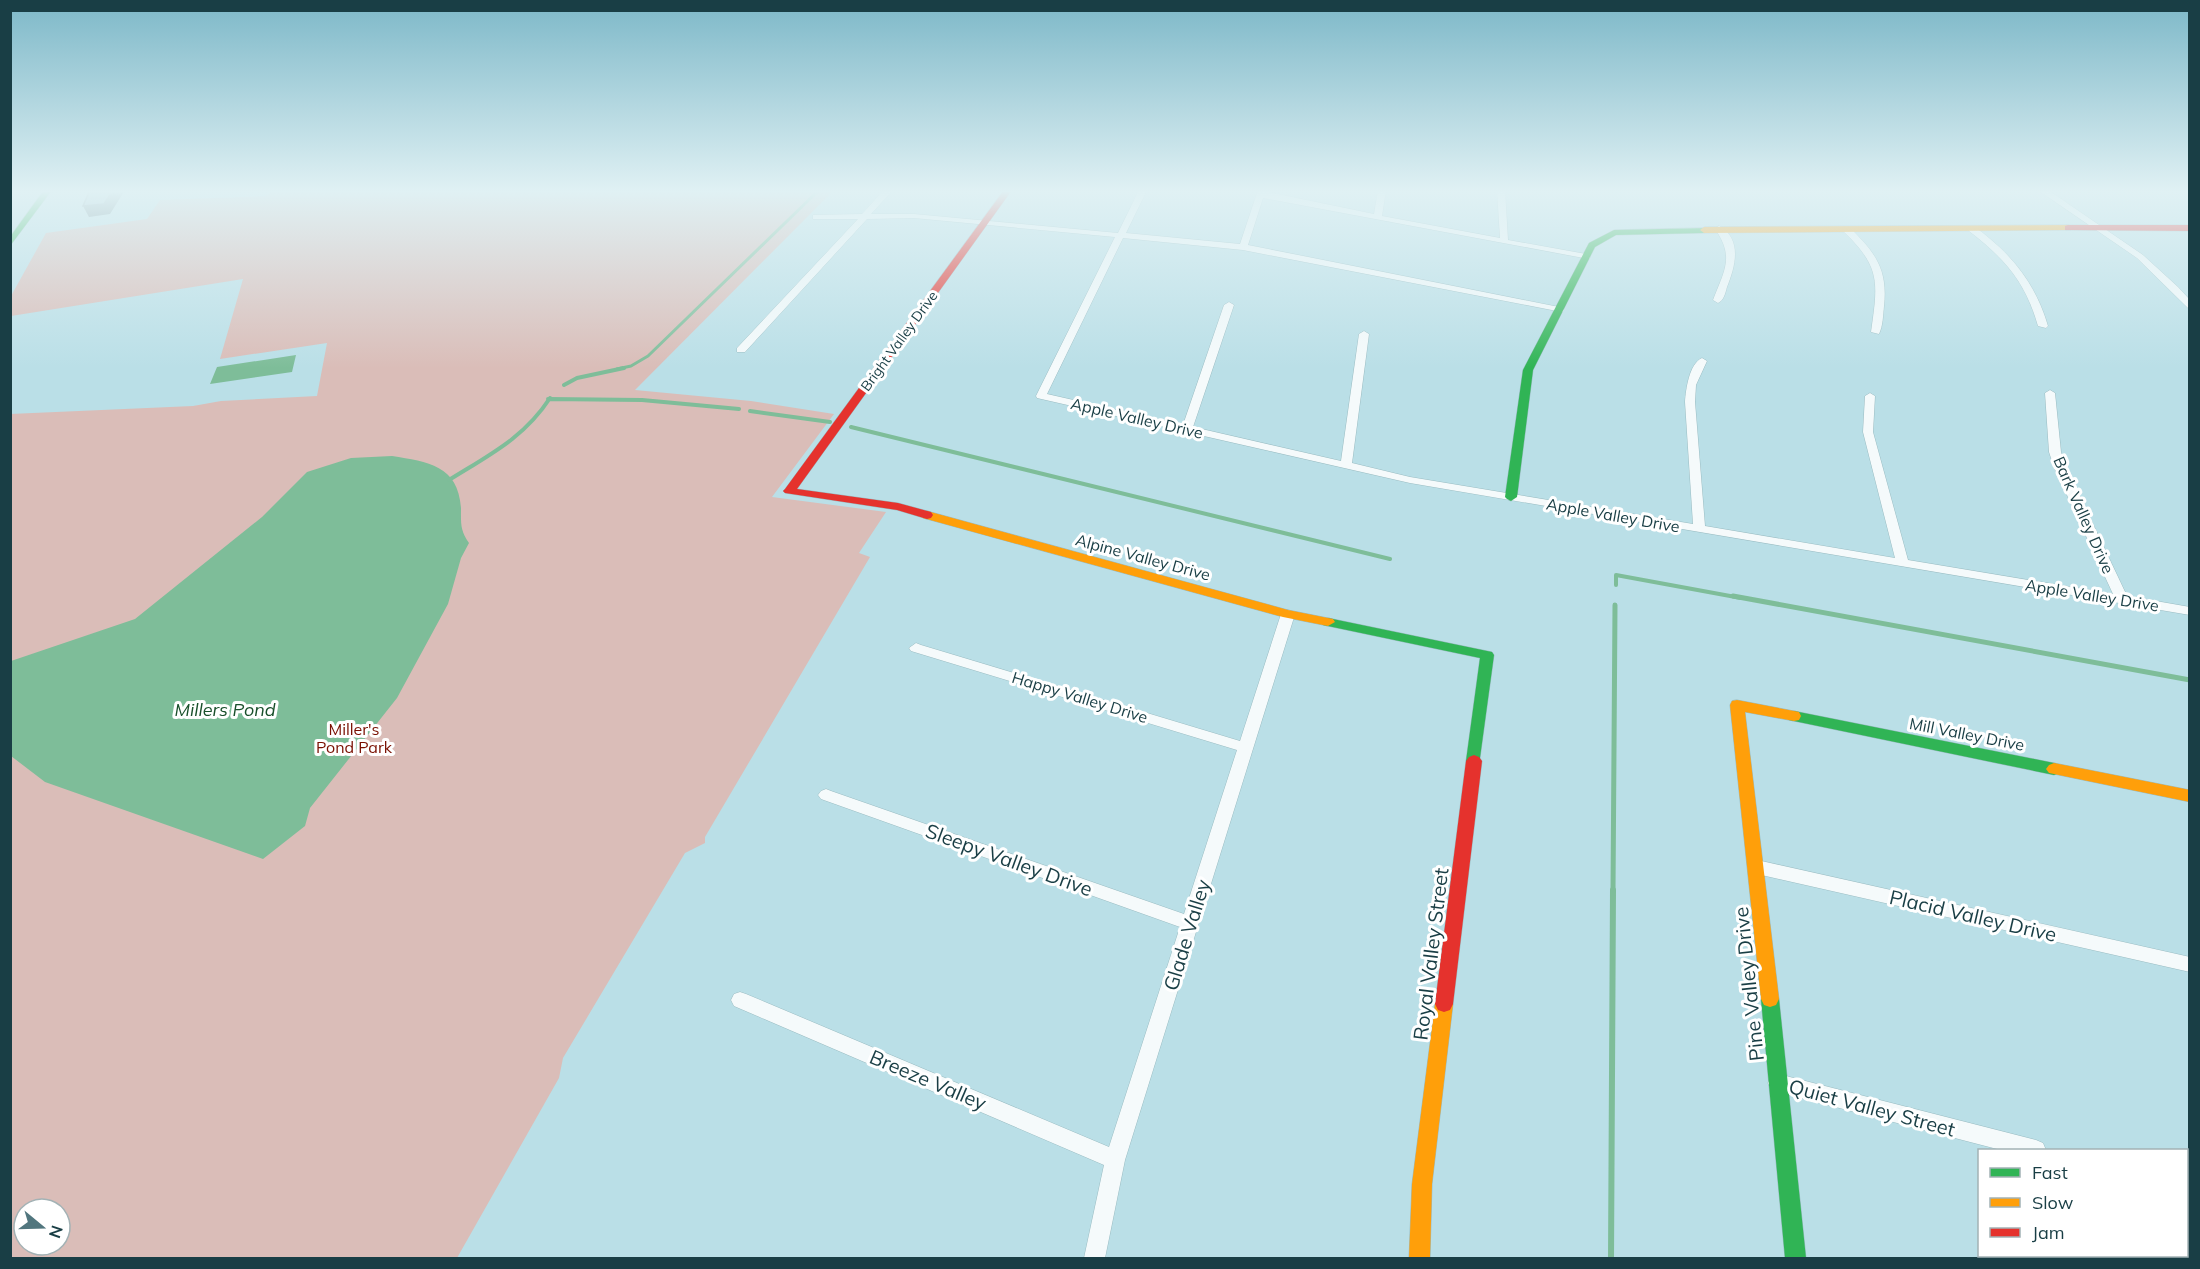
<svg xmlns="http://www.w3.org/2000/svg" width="2200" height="1269" font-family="Mulish,sans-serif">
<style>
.green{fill:#dabdb8;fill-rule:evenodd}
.water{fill:#7ebd99}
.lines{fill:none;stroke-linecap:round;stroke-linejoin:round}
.stream-far3{stroke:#7ebd99;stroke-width:3}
.stream-far2{stroke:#7ebd99;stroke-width:4}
.stream-far1{stroke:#7ebd99;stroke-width:5}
.stream{stroke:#7ebd99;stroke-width:6}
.street-casing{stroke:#9abcc2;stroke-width:1}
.fast-casing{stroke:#9abcc2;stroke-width:1}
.slow-casing{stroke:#9abcc2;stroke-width:1}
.jam-casing{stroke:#9abcc2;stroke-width:1}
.street{fill:#f5fafb;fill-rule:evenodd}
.fast{fill:#30b455;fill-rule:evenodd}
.slow{fill:#ff9f0a;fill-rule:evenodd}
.jam{fill:#e5322d;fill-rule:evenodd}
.shaded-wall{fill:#69828a}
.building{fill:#96b9c5;stroke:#69828a;stroke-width:1.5}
.labels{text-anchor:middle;stroke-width:6;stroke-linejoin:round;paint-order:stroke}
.far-street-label{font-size:14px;fill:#193e45;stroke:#fff}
.street-label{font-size:16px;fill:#193e45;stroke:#fff}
.park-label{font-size:16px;fill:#790f01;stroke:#fff}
.water-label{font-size:18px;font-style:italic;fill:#19502b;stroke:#fff}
.near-street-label{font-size:20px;fill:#193e45;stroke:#fff}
</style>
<rect width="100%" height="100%" fill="#badfe7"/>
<path class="green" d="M274,190H834L635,390L751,401L834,414L772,497L886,512L859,553L870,557L705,837V843L685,853L563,1058L559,1078L457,1258H11L10,414L193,406L221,401L317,396L327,343L220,359L243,279L11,316V296L46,233L147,219L160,200L266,196ZM24,1209H60V1245H24Z"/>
<path class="water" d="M296,355L292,372L210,384L217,367Z
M392,456C428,462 458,465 461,508C461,524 460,530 469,543L461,558L448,604L397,698L310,808L305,826L263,859L45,782L11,756V661L135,619L262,517L307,472L351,458Z"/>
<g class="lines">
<path class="stream-far3" d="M617,369L631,366L648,356L819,190"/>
<path class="stream-far2" d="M564,385L577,378L624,368
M548,399L642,400L739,409
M750,411L830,422
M851,427L1390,559
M449,480C489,455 524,438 550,398
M1616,585V575L1741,598"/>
<path class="stream-far1" d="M1733,596L2190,680
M1613,892L1615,605"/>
<path class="stream" d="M1611,1258L1613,890"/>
<g class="street-casing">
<path id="street" d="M884,190H893L871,214H914L1118,233L1139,190H1147L1126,233L1240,244L1258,190L1374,214L1378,190H1386L1382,216L1500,238L1497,190H1505L1508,240L1586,254L1590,257L1589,259L1263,198L1248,245L1559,307L1564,310L1562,312L1243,250L1123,238L1047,394L1183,425L1224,305L1229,302L1234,305L1193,427L1341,461L1359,334L1364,331L1369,334L1352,463L1410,477L1693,524L1685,402C1686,389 1689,364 1702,358L1707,361L1696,385L1695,402L1705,526L1895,558L1863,432L1865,396L1870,393L1875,396L1873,432L1908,560L2113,594L2054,467L2049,452L2045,393L2050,390L2055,393L2061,452L2066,467L2127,596L2190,607V615L1410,483L1037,398L1036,396L1115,237L914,218L867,219L745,352H737V348L858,219H813V215L862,214Z
M2038,190H2048L2143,255L2178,287L2190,300V310L2137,258Z
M1719,226C1743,239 1735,267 1727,287C1725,294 1724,300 1718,303L1713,300C1724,271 1735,257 1715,229Z
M1843,227H1849C1875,252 1888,269 1884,306C1883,315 1883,326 1879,334L1871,332C1878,282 1881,267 1843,231Z
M1969,227C1977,227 1983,233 1989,238C2018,262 2037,289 2048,326L2046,328L2038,326C2025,281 2005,259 1969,231Z
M1288,610L1295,614L1125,1160L1105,1258H1084L1104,1165L734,1006L731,1000L734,994L740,992L746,994L1109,1147L1180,927L821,799L818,795L821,791L826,789L831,791L1184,914L1237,750L911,651L909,648L916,643L921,645L1240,741L1281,614Z
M1757,860L2190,957V972L1757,874L1751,872L1749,867L1751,862Z
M1778,1074L2036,1140L2043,1143L2046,1150H2001L1778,1092L1771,1089L1768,1083L1771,1077Z
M2186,1180L2190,1181V1201L2186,1200Z"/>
</g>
<g class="fast-casing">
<path id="fast" d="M44,190H52L10,246V237Z
M1707,228V232L1704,233L1616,235L1595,247L1533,370L1517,497L1511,501L1507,499L1505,497L1523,370L1589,243L1614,230Z
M1328,618L1492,652L1494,655L1479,765H1469L1466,761L1480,658L1323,625L1321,622Z
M1794,711L2054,763L2059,765L2062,769L2059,773L2054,775L1789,720L1787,716L1789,712Z
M1770,991L1776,993L1779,999L1806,1258H1785L1761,999L1764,993Z"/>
</g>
<g class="slow-casing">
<path id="slow" d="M2068,225L2071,226V230L1704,233L1700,230L1704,227Z
M927,511L1288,610L1333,619L1335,622L1328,626L1283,617L923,518L921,515Z
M1737,700L1794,711L1799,712L1801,716L1799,720L1794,721L1745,712L1779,999L1776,1005L1770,1007L1764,1005L1761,999L1730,705L1732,701Z
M2054,763L2190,790V802L2049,773L2046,769L2049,765Z
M1444,996L1450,998L1453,1004L1432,1184L1430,1258H1409L1412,1184L1435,1004L1438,998Z"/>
</g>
<g class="jam-casing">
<path id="jam" d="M1004,190H1012L797,489L898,503L931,512L933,515L931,518L927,519L897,510L785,493L783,491L785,489Z
M2068,225H2190V231L2065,230V226Z
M1474,755L1479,757L1482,761L1453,1004L1450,1010L1444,1012L1438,1010L1435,1004L1466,761L1469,757Z"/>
</g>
<use href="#street" class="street"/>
<use href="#fast" class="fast"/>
<use href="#slow" class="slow"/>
<use href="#jam" class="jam"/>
</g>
<path class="shaded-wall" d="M113,190H125L110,214L89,217L83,206Z"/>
<path class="building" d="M90,190H113L104,204L83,206Z"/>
<linearGradient id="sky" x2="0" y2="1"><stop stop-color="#7db8c8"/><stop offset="0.52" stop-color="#e0f1f4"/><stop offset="1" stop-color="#e0f1f4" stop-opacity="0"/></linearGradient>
<rect width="2200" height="368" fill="url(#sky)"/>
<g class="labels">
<g class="far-street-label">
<text transform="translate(899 341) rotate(-54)" y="5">Bright Valley Drive</text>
</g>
<g class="street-label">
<text transform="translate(1137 418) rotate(13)" y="6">Apple Valley Drive</text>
<text transform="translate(1613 515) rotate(10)" y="6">Apple Valley Drive</text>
<text transform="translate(2084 515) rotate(66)" y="6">Bark Valley Drive</text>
<text transform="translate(1143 557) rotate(15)" y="6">Alpine Valley Drive</text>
<text transform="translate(2092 595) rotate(9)" y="6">Apple Valley Drive</text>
<text transform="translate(1080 697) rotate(17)" y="6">Happy Valley Drive</text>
<text transform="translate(1967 734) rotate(11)" y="6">Mill Valley Drive</text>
</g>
<g class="park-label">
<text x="354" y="735">Miller's<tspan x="354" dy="18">Pond Park</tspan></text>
</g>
<g class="water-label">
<text x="225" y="716">Millers Pond</text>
</g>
<g class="near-street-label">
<text transform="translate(1009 860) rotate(20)" y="7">Sleepy Valley Drive</text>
<text transform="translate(1973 916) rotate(13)" y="7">Placid Valley Drive</text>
<text transform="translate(1187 935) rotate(-73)" y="7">Glade Valley</text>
<text transform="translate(1431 954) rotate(-83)" y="7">Royal Valley Street</text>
<text transform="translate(1749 984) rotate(-96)" y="7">Pine Valley Drive</text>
<text transform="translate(928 1080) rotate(23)" y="7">Breeze Valley</text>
<text transform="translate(1872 1108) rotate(15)" y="7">Quiet Valley Street</text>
</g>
</g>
<rect width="2200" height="1269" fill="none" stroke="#193e45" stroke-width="24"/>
<rect x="1978" y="1149" width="210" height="108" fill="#ffffff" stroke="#a3b2b5" stroke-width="1.5"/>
<rect x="1990" y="1168" width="30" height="9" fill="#30b455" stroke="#a3b2b5" stroke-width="1.5"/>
<text x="2032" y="1179" font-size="18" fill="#193e45">Fast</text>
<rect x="1990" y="1198" width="30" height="9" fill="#ff9f0a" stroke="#a3b2b5" stroke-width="1.5"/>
<text x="2032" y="1209" font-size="18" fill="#193e45">Slow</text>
<rect x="1990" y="1228" width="30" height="9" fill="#e5322d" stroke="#a3b2b5" stroke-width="1.5"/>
<text x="2032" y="1239" font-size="18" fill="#193e45">Jam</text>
<g transform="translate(42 1227) rotate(109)"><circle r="28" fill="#ffffff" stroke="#a3b2b5" stroke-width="1.5"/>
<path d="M0-4.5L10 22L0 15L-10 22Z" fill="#51767e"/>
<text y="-9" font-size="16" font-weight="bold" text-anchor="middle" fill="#193e45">N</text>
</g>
</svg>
